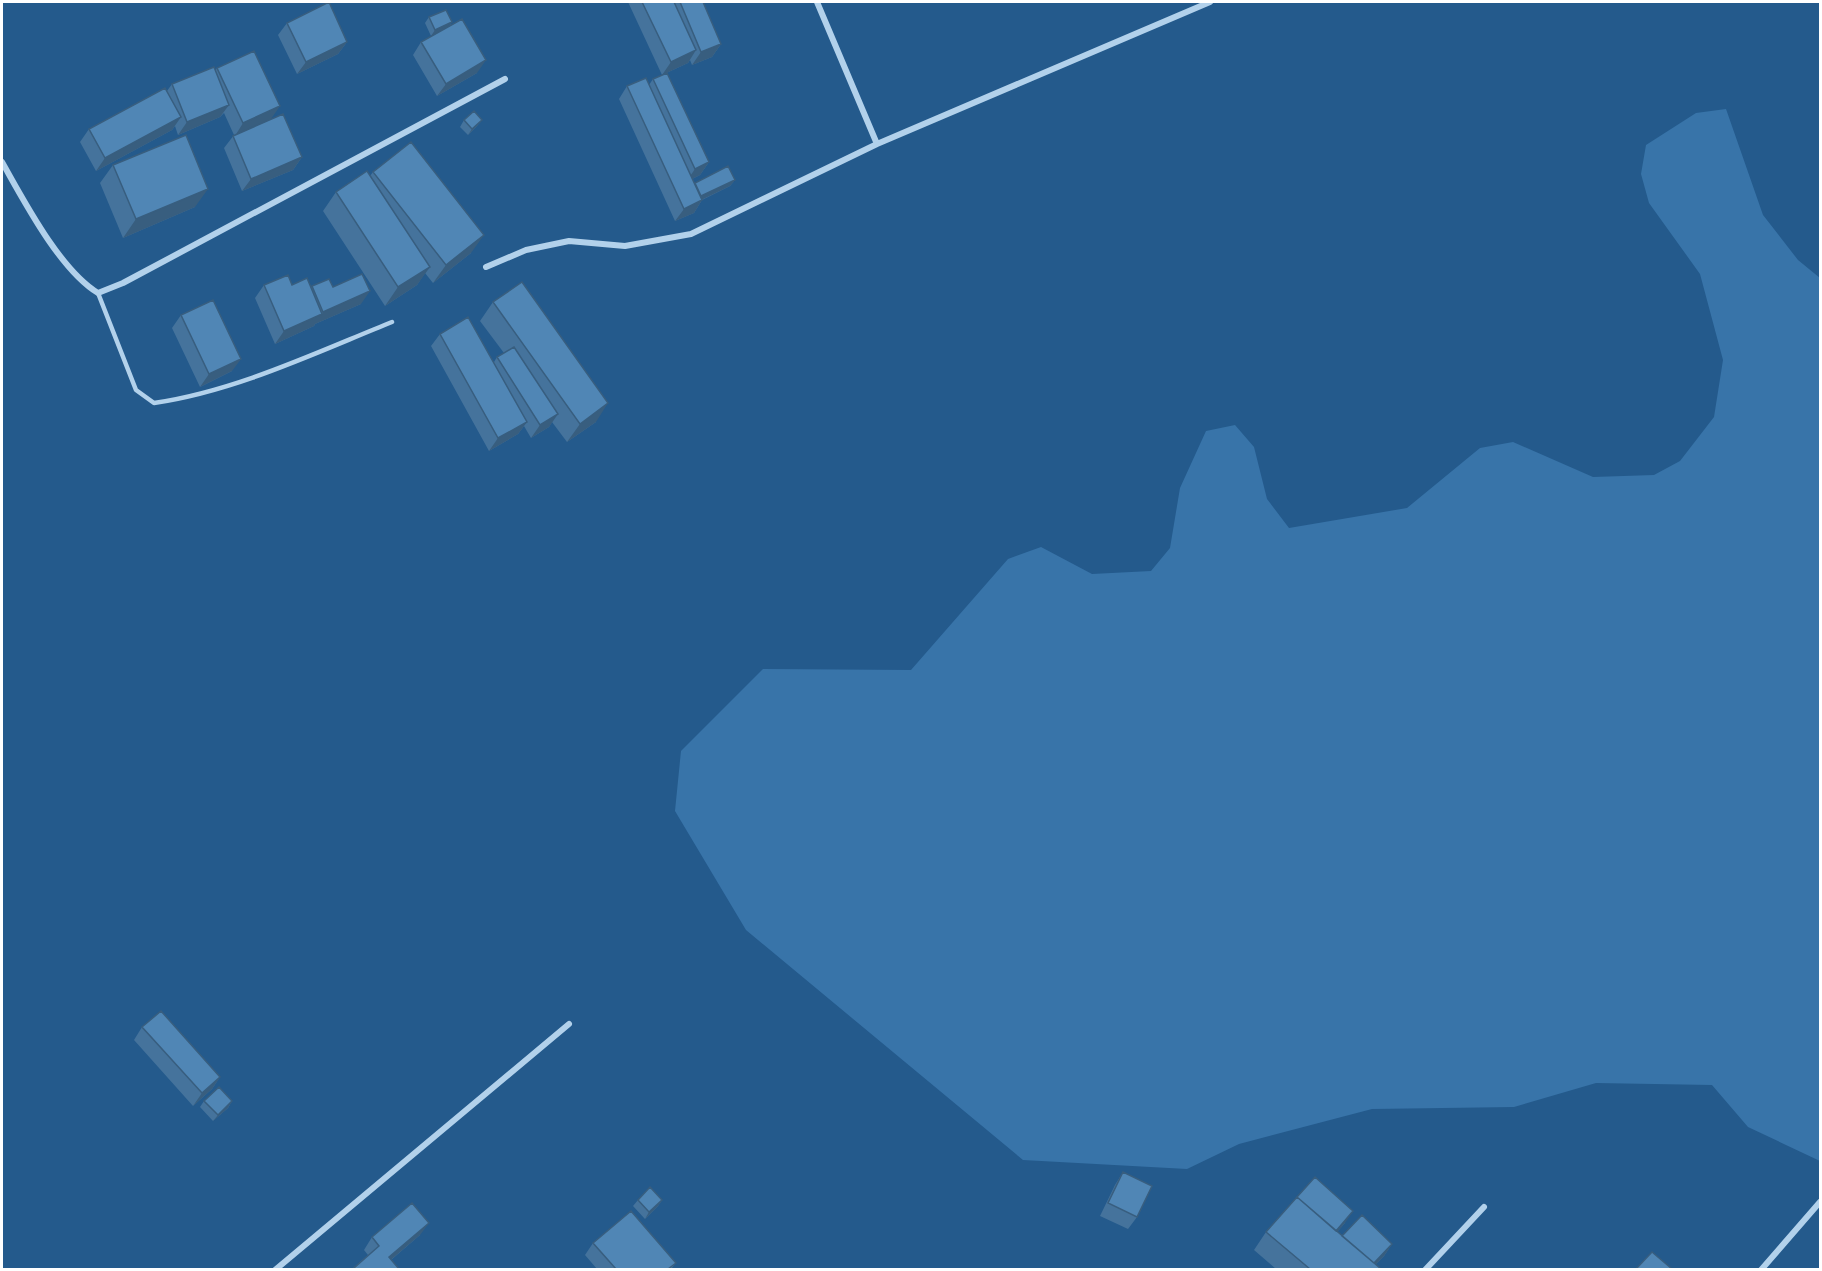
<svg xmlns="http://www.w3.org/2000/svg" width="1822" height="1271" font-family="'Public Sans',sans-serif">
<style>
.green{fill:#3874a9}
.lines{fill:none;stroke-linecap:round;stroke-linejoin:round}
.service{stroke:#b2d1eb;stroke-width:4.5}
.minor{stroke:#b2d1eb;stroke-width:6}
.wall{fill:#45739c}
.shaded-wall{fill:#385e7f}
.building{fill:#5086b5;stroke:#385e7f;stroke-width:1.5}
</style>
<rect width="100%" height="100%" fill="#245a8c"/>
<path class="green" d="M1726,109L1763,215L1798,260L1820,278V1161L1748,1127L1712,1085L1596,1083L1514,1107L1372,1109L1239,1144L1187,1169L1023,1160L746,930L675,811L681,751L763,669L911,670L1008,559L1041,547L1092,574L1151,571L1170,548L1180,488L1206,431L1235,425L1254,447L1267,499L1289,528L1407,508L1480,448L1513,442L1593,477L1654,475L1680,461L1714,417L1723,360L1700,274L1649,203L1641,174L1646,145L1696,113Z"/>
<g class="lines">
<path class="service" d="M98,293L136,390L154,403C236,391 315,353 392,322"/>
<path class="minor" d="M817,2L877,144L1210,2
M2,162C24,201 60,270 98,293L123,283L505,79
M486,267L526,250L569,241L625,246L691,234L877,144
M275,1270L569,1024
M1425,1270L1484,1207
M1761,1270L1820,1202"/>
</g>
<path class="wall" d="M628,2H703L721,44L712,57L692,65L690,60L688,63L662,75Z
M429,17L452,22L449,27L477,73L437,96L413,55L421,42L438,32L431,36L425,23Z
M287,23L347,42L338,54L297,74L278,35Z
M217,68L271,119L252,127L302,157L293,170L242,191L224,148L234,135L224,113L220,117L178,135L175,126L172,130L96,171L80,142L89,129L167,91L172,84L215,71Z
M653,79L709,162L700,175L692,179L695,183L735,180L730,186L702,200L694,213L675,221L619,99L627,86L649,85Z
M464,120H482L477,126L468,135L460,127Z
M113,165L195,207L123,238L100,183Z
M373,172L471,253L433,283L425,273L417,285L385,306L323,211L336,192L370,176Z
M264,285H292L311,287L312,286L333,287L361,304L315,324L314,326L275,344L255,298Z
M493,302L596,422L567,442L552,422L549,427L531,438L524,426L518,434L489,451L431,346L440,334L494,362L497,357L504,353L480,321Z
M181,315L232,371L200,387L172,328Z
M142,1027L220,1077L212,1089L193,1106L134,1040Z
M204,1101H232L228,1108L213,1121L200,1107Z
M1123,1172L1137,1217L1128,1229L1100,1216L1115,1185Z
M638,1200H662L658,1206L645,1219L633,1206Z
M1345,1223L1337,1232L1342,1236L1392,1244L1384,1256L1375,1265L1381,1269H1276L1254,1250L1266,1232Z
M420,1235L391,1260L399,1269H352L368,1255L364,1250L372,1237Z
M593,1243L676,1263L671,1269H597L585,1255Z"/>
<path class="shaded-wall" d="M452,22L447,29L431,36L435,30Z
M347,42L338,54L297,74L306,62Z
M721,44L712,57L692,65L701,52Z
M696,50L688,63L662,75L671,62Z
M486,60L477,73L437,96L446,84Z
M229,105L220,117L178,135L187,122Z
M280,106L271,119L235,136L243,123Z
M181,117L172,130L96,171L105,158Z
M482,120L477,126L468,135L472,129Z
M302,157L293,170L242,191L251,179Z
M709,162L700,175L686,182L695,169Z
M735,180L730,186L697,202L701,196Z
M208,189L195,207L123,238L136,219Z
M702,200L694,213L675,221L684,209Z
M484,235L471,253L433,283L446,265Z
M430,267L417,285L385,306L398,287Z
M370,291L361,304L315,324L314,326L275,344L284,331L322,314L323,312Z
M241,359L232,371L200,387L209,374Z
M608,403L596,422L567,442L580,424Z
M558,414L549,427L531,438L540,425Z
M527,422L518,434L489,451L498,438Z
M220,1077L212,1089L193,1106L202,1093Z
M232,1101L228,1108L213,1121L218,1115Z
M662,1200L658,1206L645,1219L649,1212Z
M1353,1211L1345,1223L1325,1246L1334,1234Z
M429,1223L420,1235L380,1269L389,1257Z
M1392,1244L1384,1256L1371,1269H1368Z"/>
<path class="building" d="M329,2L347,42L306,62L287,23Z
M642,2H674L696,50L671,62Z
M680,2H703L721,44L701,52Z
M446,10L452,22L435,30L429,17Z
M462,19L486,60L446,84L421,42Z
M254,51L280,106L243,123L217,68Z
M214,67L229,105L187,122L172,84Z
M667,73L709,162L695,169L653,79Z
M646,78L702,200L684,209L627,86Z
M165,88L181,117L105,158L89,129Z
M474,111L482,120L472,129L464,120Z
M283,114L302,157L251,179L233,136Z
M186,135L208,189L136,219L113,165Z
M411,142L484,235L446,265L373,172Z
M728,166L735,180L701,196L695,183Z
M367,171L430,267L398,287L336,192Z
M362,274L370,291L323,312L312,286L329,279L333,287Z
M288,275L292,285L307,278L322,314L284,331L264,285Z
M522,282L608,403L580,424L493,302Z
M213,300L241,359L209,374L181,315Z
M468,317L527,422L498,438L440,334Z
M514,347L558,414L540,425L497,357Z
M161,1011L220,1077L202,1093L142,1027Z
M219,1087L232,1101L218,1115L204,1101Z
M1123,1172L1152,1186L1137,1217L1108,1203Z
M1315,1177L1353,1211L1336,1231L1297,1197Z
M650,1187L662,1200L649,1212L638,1200Z
M1297,1197L1381,1269H1310L1266,1232Z
M412,1203L429,1223L389,1257L399,1269H355L354,1268L379,1246L372,1237Z
M631,1211L676,1263L668,1269H616L593,1243Z
M1362,1215L1392,1244L1374,1263L1342,1236Z
M1652,1252L1672,1269H1636Z"/>
<rect width="1822" height="1271" fill="none" stroke="#ffffff" stroke-width="6"/>
</svg>
